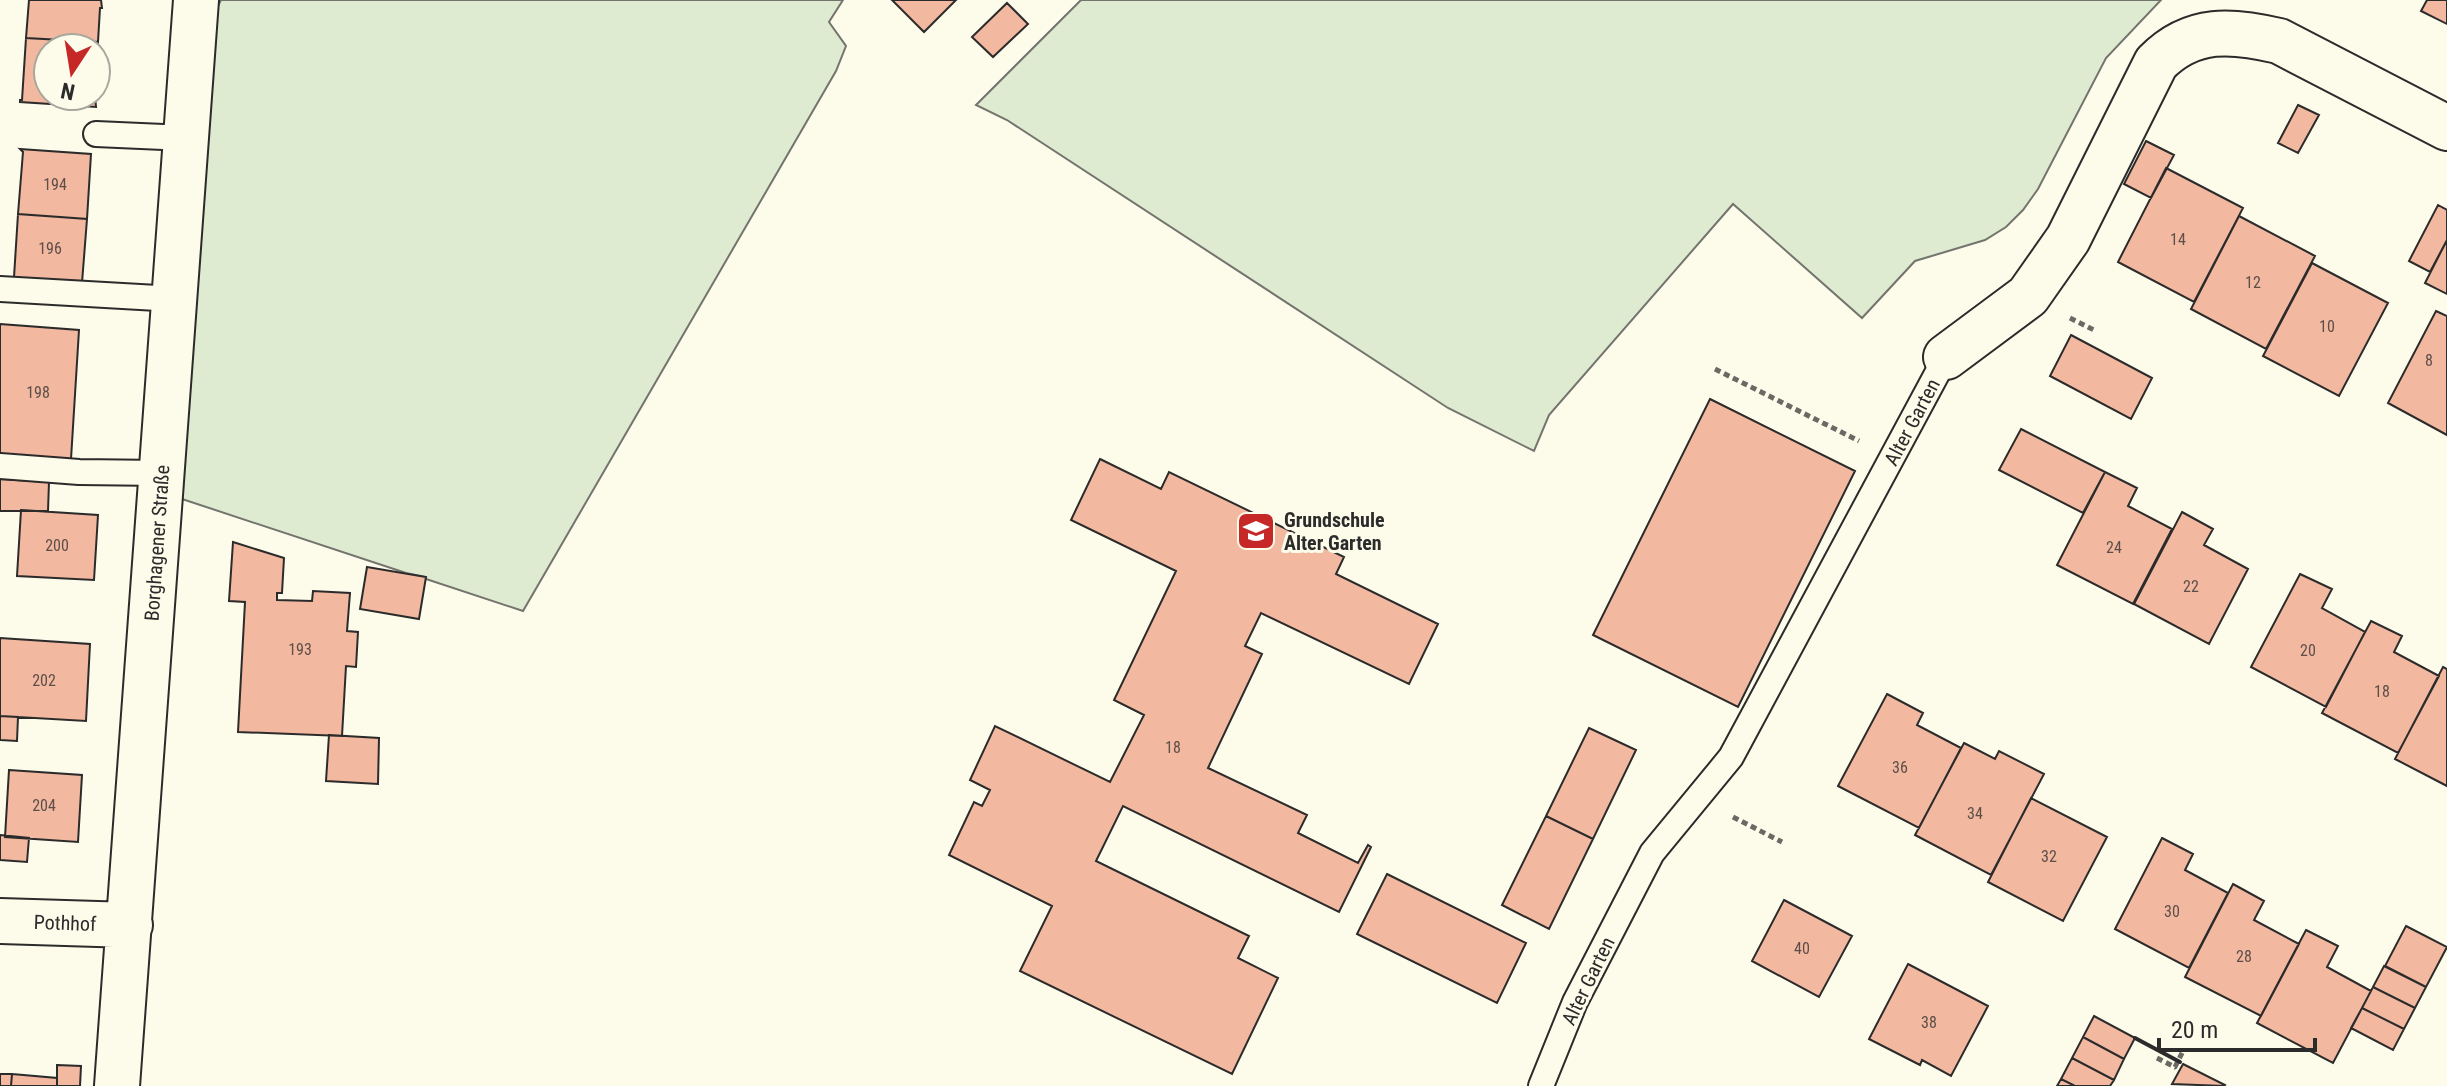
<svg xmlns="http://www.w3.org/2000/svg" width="2447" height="1086" font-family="'Roboto Condensed',sans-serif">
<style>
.green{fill:#deebd1;stroke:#74746e;stroke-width:2}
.building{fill:#f2b8a0;stroke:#2b2b2b;stroke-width:2}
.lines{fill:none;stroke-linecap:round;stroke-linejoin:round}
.lane-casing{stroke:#2b2b2b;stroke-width:28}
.street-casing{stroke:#2b2b2b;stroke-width:48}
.path{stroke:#6a6964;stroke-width:5;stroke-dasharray:6 4;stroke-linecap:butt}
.lane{stroke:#fdfbea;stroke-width:24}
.street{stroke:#fdfbea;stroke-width:44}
.wall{stroke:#2b2b2b;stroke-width:4}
.labels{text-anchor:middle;stroke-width:6;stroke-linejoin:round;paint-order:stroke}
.number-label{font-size:16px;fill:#5d4e48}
.street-label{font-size:20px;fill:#2b2b2b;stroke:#fdfbea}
.poi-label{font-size:20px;font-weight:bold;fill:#2b2b2b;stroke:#fdfbea;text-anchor:start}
</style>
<rect width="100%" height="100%" fill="#fdfbea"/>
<path class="green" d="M221,0H843L829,22L846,46L836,71L523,611L426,579V577L406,573L179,498L217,8Z
M1081,0H2161L2106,58L2038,189L2023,210L2006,227L1985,240L1915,261L1862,318L1733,204L1549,415L1534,451L1448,408L1007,120L976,105Z"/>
<path class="building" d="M29,0H101L102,8H100L98,42L26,38Z
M892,0H956L924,32Z
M2427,0H2447V24L2421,11Z
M1007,3L1028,24L993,57L972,37Z
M26,38L98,42L96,77V48H48V96H95L96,107L20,102V100H22Z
M2298,105L2319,115L2298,153L2278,143Z
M2146,141L2174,155L2151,198L2124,184Z
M20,149L91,154L87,219L18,214L23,152Z
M2166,168L2243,208L2194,302L2118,262Z
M2438,205L2447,210V240L2430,272L2409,261Z
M18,214L87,219L82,283L12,278L14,277Z
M2239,216L2315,256L2266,349L2191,309Z
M2447,240V294L2425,283Z
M2312,263L2388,303L2339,396L2263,356Z
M2436,311L2447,316V435L2388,403Z
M0,324L79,330L71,459L0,455Z
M2071,335L2152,378L2131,419L2050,376Z
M1710,399L1855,471L1738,707L1593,635Z
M2021,429L2105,472L2083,513L1999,470Z
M1100,459L1161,489L1169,472L1344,557L1336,574L1438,624L1409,684L1261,613L1245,646L1262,654L1208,768L1307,815L1298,833L1358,863L1368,845L1371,847L1339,912L1123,806L1096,861L1249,936L1238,958L1278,978L1232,1074L1020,971L1052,906L949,855L974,802L982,806L990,790L970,780L995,726L1110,782L1144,715L1114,700L1176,571L1071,520Z
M2105,472L2137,488L2128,506L2172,529L2133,604L2057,565Z
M0,479L49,482L48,511H0Z
M21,510L98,515L94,580L17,576Z
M2182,512L2213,529L2204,545L2248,569L2209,644L2134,604Z
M233,542L284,558L282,593H277V600L312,601L313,591L350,593L347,631L358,632L356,667L346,666L342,736L238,732L245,602L229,601Z
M367,567L426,577L419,619L360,609Z
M2300,574L2332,589L2322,608L2365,632L2326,707L2251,667Z
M2371,621L2402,636L2394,652L2439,676L2398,753L2322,713Z
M0,638L90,644L86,721L0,716Z
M2443,667L2447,669V786L2395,759Z
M1887,694L1923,713L1917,725L1961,748L1919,828L1838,786Z
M0,716L18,717L17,741L0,740Z
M1589,728L1636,750L1593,839L1546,816Z
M329,735L379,738L378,784L326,781Z
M1964,743L1995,759L1999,751L2044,774L1991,875L1915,835Z
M9,770L82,775L78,842L5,837Z
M2031,798L2107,837L2063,921L1988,882Z
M1546,816L1593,839L1549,929L1502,905Z
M0,835L29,838L27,862L0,860Z
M2162,838L2193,854L2185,870L2228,893L2189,968L2115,929Z
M1387,874L1526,943L1497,1003L1357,934Z
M2233,884L2264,901L2254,920L2299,944L2261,1016L2185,977Z
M1784,900L1852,936L1819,997L1752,961Z
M2406,926L2447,947L2426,987L2385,966Z
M2306,930L2338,946L2327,967L2371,991L2333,1063L2257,1023Z
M1908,964L1988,1006L1951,1076L1922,1060L1920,1065L1869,1039Z
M2384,966L2426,987L2415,1008L2373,987Z
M2373,987L2415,1008L2404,1029L2362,1008Z
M2362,1008L2404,1029L2393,1050L2351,1028Z
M2094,1016L2135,1038L2124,1059L2083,1037Z
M2083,1037L2124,1059L2114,1080L2072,1058Z
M2072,1058L2114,1080L2110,1086H2075L2061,1079Z
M2183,1064L2225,1085L2224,1086L2172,1084Z
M57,1065L81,1066L80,1086H57Z
M0,1074H12L11,1086H0Z
M12,1074L57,1078V1086H11Z
M2061,1079L2075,1086H2057Z"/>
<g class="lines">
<g class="lane-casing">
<path id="lane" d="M96,134L186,138
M0,289L175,299
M0,466L79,472L162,473
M1541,1086L1575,1002L1652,853L1731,757L1946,357"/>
</g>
<g class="street-casing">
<path id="street" d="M1946,357L2028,296L2068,239L2156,63C2192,26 2233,30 2279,41L2447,128
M0,921L130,925
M117,1086L196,0"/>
</g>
<path class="path" d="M2070,318L2094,330
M1715,369L1859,441
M1733,817L1782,842
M2157,1058L2175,1067L2183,1051"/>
<use href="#lane" class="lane"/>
<use href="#street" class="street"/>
<path class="wall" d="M2135,1038L2180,1062"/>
</g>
<defs>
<g id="school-square" transform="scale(2)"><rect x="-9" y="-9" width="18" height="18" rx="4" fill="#c62828" stroke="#fdfbea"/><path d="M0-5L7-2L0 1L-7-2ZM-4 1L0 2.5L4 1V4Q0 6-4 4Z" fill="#fff"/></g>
</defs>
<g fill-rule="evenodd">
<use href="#school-square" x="1256" y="531"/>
</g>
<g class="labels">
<g class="number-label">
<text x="55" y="190">194</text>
<text x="2178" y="245">14</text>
<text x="50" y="254">196</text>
<text x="2253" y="288">12</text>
<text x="2327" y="332">10</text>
<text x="2429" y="366">8</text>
<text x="38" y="398">198</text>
<text x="57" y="551">200</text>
<text x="2114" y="553">24</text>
<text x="2191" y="592">22</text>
<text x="300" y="655">193</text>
<text x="2308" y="656">20</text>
<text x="44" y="686">202</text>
<text x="2382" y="697">18</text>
<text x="1173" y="753">18</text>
<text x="1900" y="773">36</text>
<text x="44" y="811">204</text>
<text x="1975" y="819">34</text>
<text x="2049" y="862">32</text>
<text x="2172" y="917">30</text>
<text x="1802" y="954">40</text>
<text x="2244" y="962">28</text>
<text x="1929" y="1028">38</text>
</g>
<g class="street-label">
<text transform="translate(1912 422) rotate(-62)" y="7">Alter Garten</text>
<text transform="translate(157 543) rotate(-86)" y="7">Borghagener Straße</text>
<text transform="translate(65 923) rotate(2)" y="7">Pothhof</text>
<text transform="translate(1588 981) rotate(-64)" y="7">Alter Garten</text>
</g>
<g class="poi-label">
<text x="1284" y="527">Grundschule<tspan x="1284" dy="23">Alter Garten</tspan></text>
</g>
</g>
<g transform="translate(72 72) rotate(192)"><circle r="38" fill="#fdfbea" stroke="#a9a89e" stroke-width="2"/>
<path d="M0-6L14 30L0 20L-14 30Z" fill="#c62828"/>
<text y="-12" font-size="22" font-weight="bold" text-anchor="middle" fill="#2b2b2b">N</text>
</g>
<path d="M2159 1038v12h156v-12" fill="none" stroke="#2b2b2b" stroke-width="4"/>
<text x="2171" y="1038" font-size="24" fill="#2b2b2b" stroke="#fdfbea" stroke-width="6" paint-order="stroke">20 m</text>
</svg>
